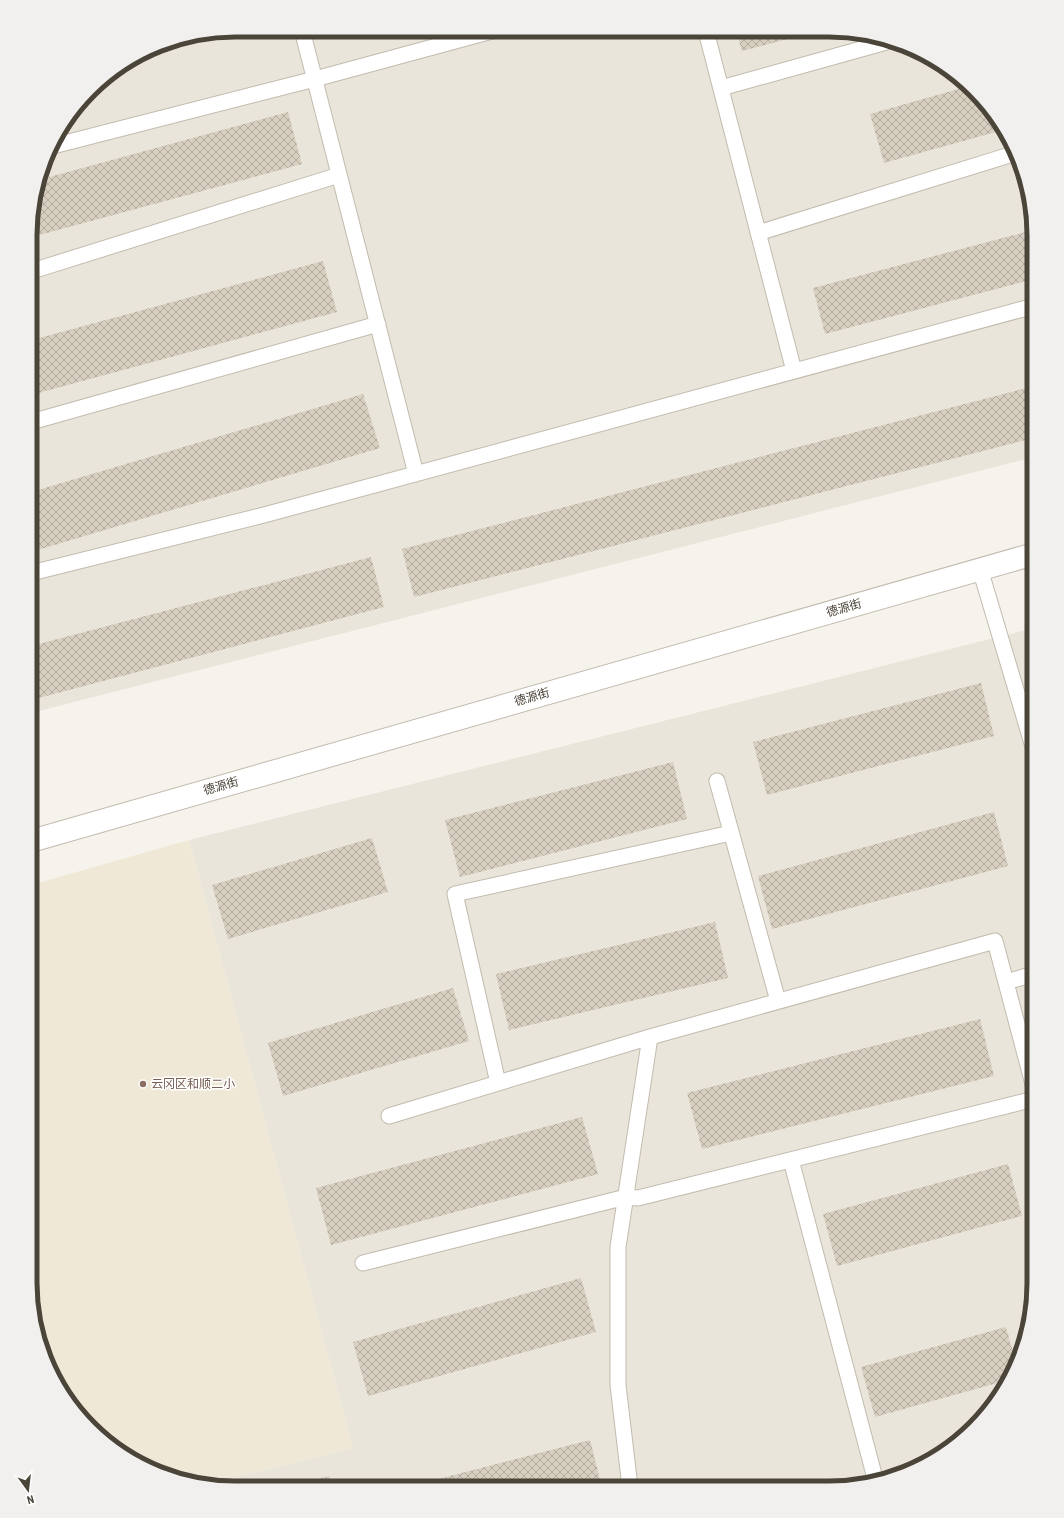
<svg xmlns="http://www.w3.org/2000/svg" width="1064" height="1518" font-family="'Roboto Condensed','Noto Sans SC',sans-serif">
<style>
.residential{fill:#eae5da}
.education{fill:#efe8d6}
.building{fill:url(#building-cross-hatch)}
.lines{fill:none;stroke-linecap:round;stroke-linejoin:round}
.service-casing{stroke:#c2bbae;stroke-width:17}
.tertiary-casing{stroke:#c2bbae;stroke-width:24}
.service{stroke:#fff;stroke-width:15}
.tertiary{stroke:#fff;stroke-width:22}
.education-dot{fill:#8d6e63;stroke:#fff;stroke-width:1.5}
.labels{text-anchor:middle;stroke-width:3;stroke-linejoin:round;paint-order:stroke}
.street-label{font-size:12px;fill:#4b4439;stroke:#fff}
.education-label{font-size:12px;fill:#785e54;stroke:#fff;text-anchor:start}
.rim{fill:none;stroke:#4b4439;stroke-width:5}
</style>
<defs>
<pattern id="building-cross-hatch" width="8" height="8" patternUnits="userSpaceOnUse"><rect width="8" height="8" fill="#d8cfc1"/><path d="M0 0l8 8M0 8l8-8" fill="none" stroke="#b1aa9e"/></pattern>
</defs>
<rect width="100%" height="100%" fill="#f6f3ec"/>
<path class="residential" d="M235,30L856,32L907,46L954,72L983,100L1013,145L1030,195L1034,235V457L31,713L32,208L57,133L100,81L169,41Z
M1034,628V1297L1023,1349L999,1397L964,1437L919,1467L869,1484L829,1488L208,1486L203,1485L353,1448L189,840Z"/>
<path class="education" d="M189,840L353,1448L203,1485L157,1472L110,1446L73,1408L51,1373L34,1323L30,1283L31,885Z"/>
<path class="building" d="M736,31L814,32L742,51Z
M969,86L983,100L1003,130L884,163L870,114Z
M288,112L302,164L32,237V208L42,179Z
M1033,230L1034,279L825,334L813,288Z
M323,261L337,312L31,395L32,340Z
M1034,386V438L414,597L402,549Z
M363,394L380,448L31,552V492Z
M371,557L384,607L31,700V646Z
M981,683L994,736L767,795L753,742Z
M673,762L687,819L460,877L445,820Z
M994,812L1008,866L772,929L758,876Z
M372,838L388,892L228,939L212,885Z
M715,922L728,978L509,1030L496,974Z
M453,988L469,1041L283,1096L268,1043Z
M980,1019L994,1076L702,1149L687,1093Z
M582,1117L598,1174L331,1245L316,1188Z
M1008,1164L1022,1216L837,1266L823,1214Z
M581,1278L596,1332L368,1396L353,1342Z
M1006,1327L1016,1363L1008,1380L875,1417L861,1367Z
M590,1440L602,1487H411V1486Z
M329,1476L332,1487H291V1486Z"/>
<g class="lines">
<g class="service-casing">
<path id="service" d="M302,30L416,474
M706,31L794,371
M721,88L890,41
M53,146L315,79L492,31
M758,233L1016,153
M32,271L339,175
M31,422L378,324
M980,569L1034,750
M31,573L264,515L1034,306
M717,781L778,1001
M1006,982L1034,974
M498,1083L455,894L731,833
M389,1116L650,1037L995,941L1034,1088
M791,1160L876,1482
M363,1263L626,1197L638,1198L1034,1099
M630,1487L618,1385V1247L650,1037"/>
</g>
<g class="tertiary-casing">
<path id="tertiary" d="M31,841L1034,554"/>
</g>
<use href="#service" class="service"/>
<use href="#tertiary" class="tertiary"/>
</g>
<circle class="education-dot" cx="143" cy="1084" r="4"/>
<g class="labels">
<g class="street-label">
<text transform="translate(844 608) rotate(-16)" y="4">德源街</text>
<text transform="translate(532 697) rotate(-16)" y="4">德源街</text>
<text transform="translate(221 786) rotate(-16)" y="4">德源街</text>
</g>
<g class="education-label">
<text x="151" y="1088">云冈区和顺二小</text>
</g>
</g>
<path d="M0 0H1064V1518H0ZM235 37H829A198 198 0 0 1 1027 235V1283A198 198 0 0 1 829 1481H235A198 198 0 0 1 37 1283V235A198 198 0 0 1 235 37Z" fill="#f1f0ef" fill-rule="evenodd"/>
<path class="rim" d="M235 37H829A198 198 0 0 1 1027 235V1283A198 198 0 0 1 829 1481H235A198 198 0 0 1 37 1283V235A198 198 0 0 1 235 37Z"/>
<g transform="translate(28 1490) rotate(165)" stroke="#ffffff" stroke-width="3" paint-order="stroke">
<path d="M0-3L7 15L0 10L-7 15Z" fill="#4b4439"/>
<text y="-6" font-size="11" font-weight="bold" text-anchor="middle" fill="#4b4439">N</text>
</g>
</svg>
